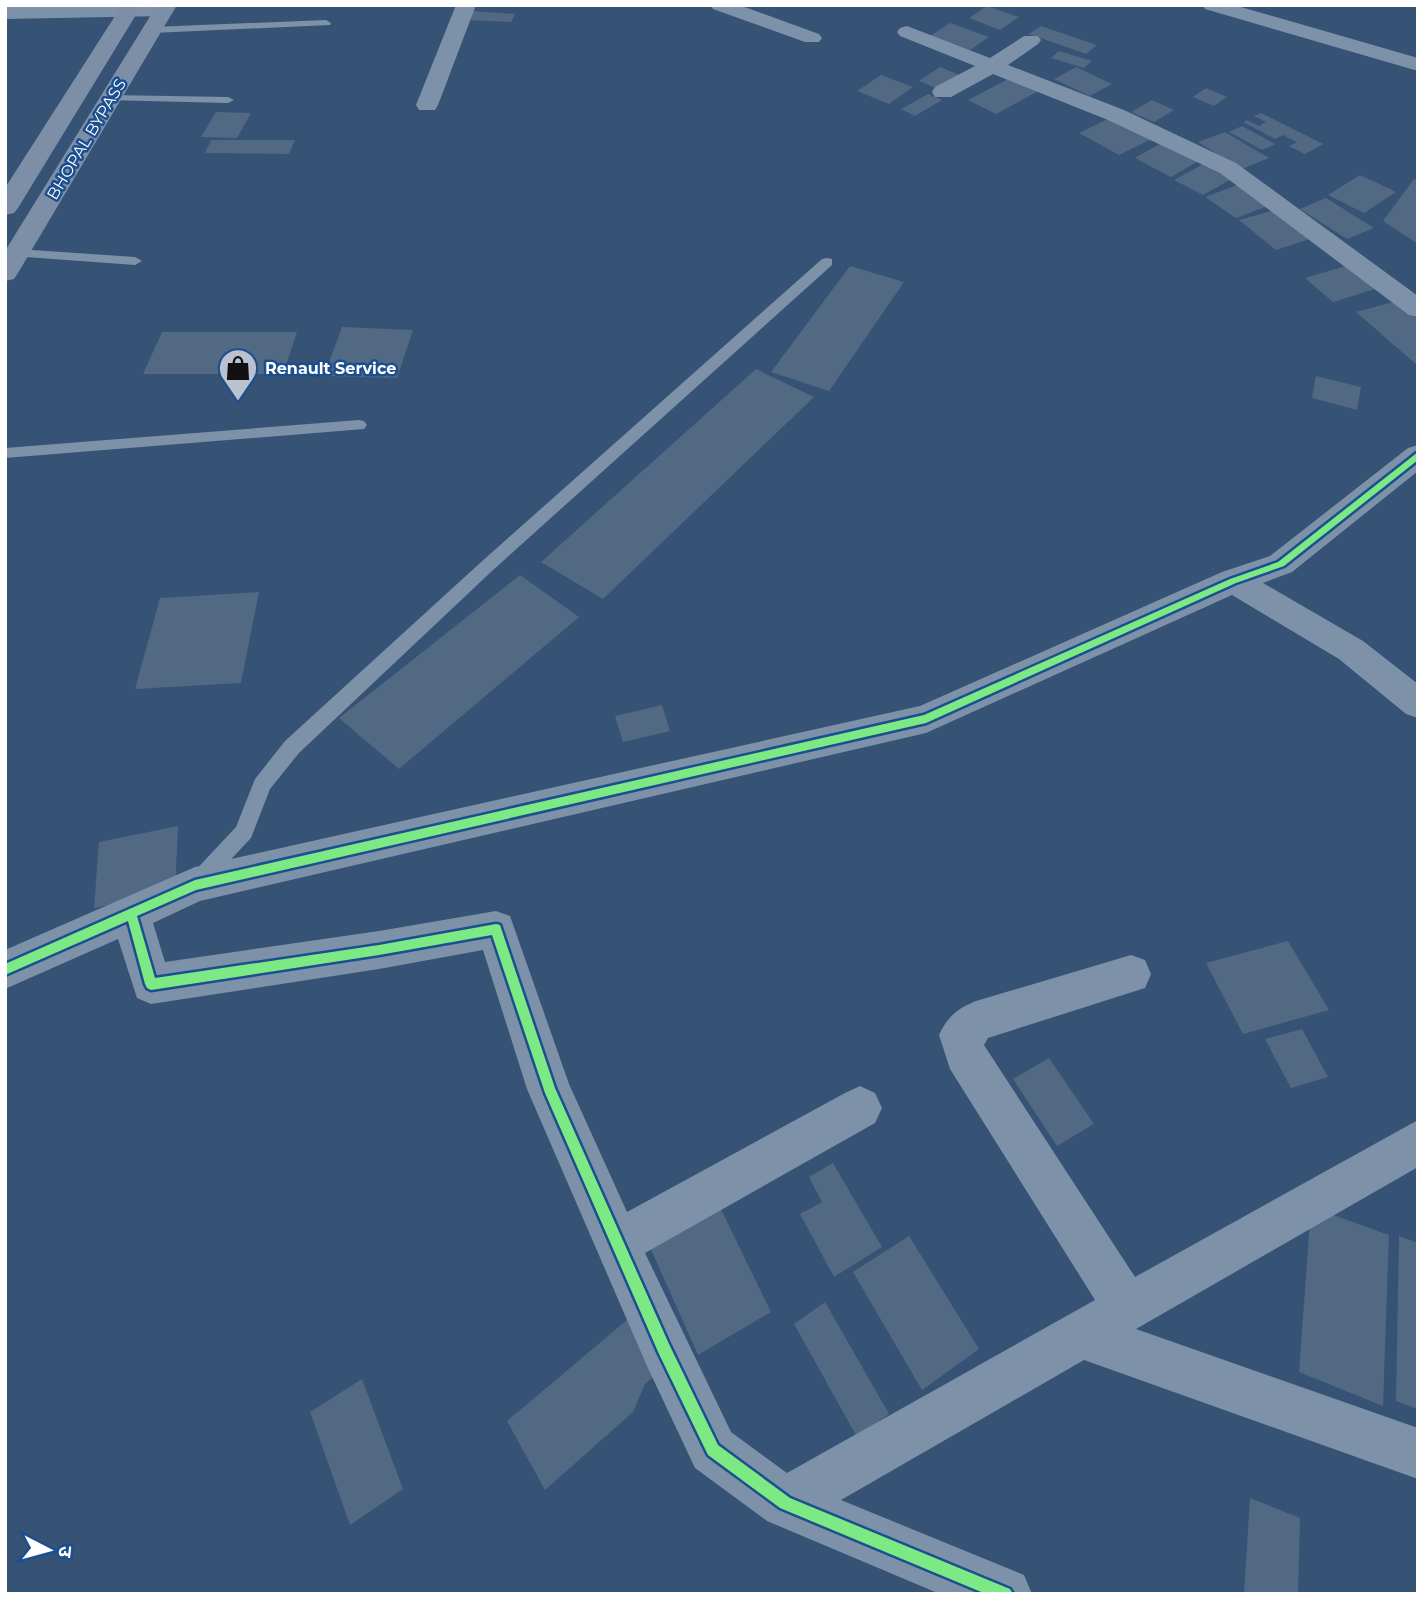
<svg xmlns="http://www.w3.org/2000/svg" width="1423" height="1599" font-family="Montserrat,'Noto Sans Devanagari',sans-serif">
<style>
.building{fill:#526984}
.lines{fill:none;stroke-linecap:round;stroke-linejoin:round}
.lane{fill:#7d92a8;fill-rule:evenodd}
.street{fill:#7d92a8;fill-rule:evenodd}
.primary{fill:#7d8ea7;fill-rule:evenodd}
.cycleway-casing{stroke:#1b4f8f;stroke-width:5}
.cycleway{fill:#7ce984;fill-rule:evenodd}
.labels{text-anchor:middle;stroke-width:5;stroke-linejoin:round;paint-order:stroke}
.far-street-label{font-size:16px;fill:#fff;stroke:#1b4f8f}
.far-poi-label{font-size:16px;font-weight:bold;fill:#fff;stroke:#1b4f8f;text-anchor:start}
</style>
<rect width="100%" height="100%" fill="#365274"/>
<path class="building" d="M987,6L1019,17L1000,30L969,18Z
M473,11L515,14L511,22L468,20Z
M950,23L989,37L970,50L930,36Z
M1041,26L1097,45L1086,54L1029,34Z
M1059,51L1092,61L1084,68L1051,58Z
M940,67L962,76L941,90L919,81Z
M1076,67L1112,84L1090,96L1054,79Z
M881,75L913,87L889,104L857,91Z
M1014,76L1042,89L996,114L968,100Z
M1206,88L1227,97L1214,106L1193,97Z
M928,94L942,100L915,116L901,109Z
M1152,100L1174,110L1154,122L1131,112Z
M216,112L251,113L237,138L201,137Z
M1261,113L1323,144L1305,154L1289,146L1297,142L1283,135L1275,139L1243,122L1247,120L1259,126L1266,122L1254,116Z
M1114,116L1154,138L1119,155L1079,133Z
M1242,126L1275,144L1262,150L1229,132Z
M1225,132L1269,158L1242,169L1198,142Z
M211,140H295L289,154L205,153Z
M1165,141L1202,159L1171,177L1135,158Z
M1207,162L1235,177L1203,195L1174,180Z
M1360,175L1396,192L1364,213L1328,195Z
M1414,179L1418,180V244L1383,221Z
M1237,185L1268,206L1236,218L1205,197Z
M1326,198L1374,228L1347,239L1300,209Z
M1278,209L1316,237L1276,250L1239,220Z
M1349,265L1378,288L1333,302L1305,278Z
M850,266L904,282L829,391L771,372Z
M1397,301L1418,319V366L1356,312Z
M342,327L413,330L397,378L324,376Z
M162,332H297L283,374H143Z
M756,369L814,397L603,599L541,562Z
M1316,376L1361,387L1357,410L1312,398Z
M520,575L579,617L399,769L339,718Z
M259,592L241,683L135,689L160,598Z
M662,705L670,731L623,742L615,716Z
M178,826L175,892L94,908L99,842Z
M1288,941L1329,1010L1243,1034L1206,963Z
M1302,1029L1328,1077L1291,1088L1265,1039Z
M1049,1058L1094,1124L1057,1146L1013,1079Z
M833,1163L882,1247L834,1277L800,1214L822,1202L809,1177Z
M715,1197L771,1312L698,1355L645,1236Z
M1311,1207L1389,1235L1383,1406L1299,1372Z
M909,1236L979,1349L922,1390L853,1272Z
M1399,1236L1418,1243V1409L1396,1401Z
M825,1302L889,1414L857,1437L794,1324Z
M628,1319L660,1371L645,1384L633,1412L545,1490L507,1421Z
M362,1379L403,1489L350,1525L310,1412Z
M1250,1498L1300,1518L1298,1594H1244Z"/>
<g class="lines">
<path class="lane" d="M326,20L331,23L330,25L152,33L147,30L152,27Z
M110,95L228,97L234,100L228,103L106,100L104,98Z
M17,249L135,257L142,261L135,265L12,256V250Z
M827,258L832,259V265L492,571L299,753L270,789L251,838L205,887L198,890L191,887L188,881L191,875L236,827L255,779L285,741L480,563L822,259Z
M359,420L364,421L367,425L364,429L5,458V448Z"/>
<path class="street" d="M102,5H169L174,10L164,16L5,19V7Z
M456,5H476L438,105L435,110H419L416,105Z
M710,5H739L819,34L822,38L819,42H805L713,9Z
M1202,5H1234L1418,58V71L1205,9Z
M907,26L990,58L1024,36H1038L1041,40L1038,44L1008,65L1124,110L1236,163L1418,296V317L1409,315L1220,173L1108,120L993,74L951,97H935L932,92L935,87L975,66L900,36L897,32L900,28Z
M1418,445V471L1292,572L1263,583L1363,641L1418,684V718L1406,714L1339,659L1232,595L926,733L200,901L153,923L165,962L379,931L496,911L510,916L569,1084L627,1212L845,1093L860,1086L875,1093L882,1108L875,1123L645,1253L731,1432L787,1473L1095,1300L950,1069L939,1035C947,1017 958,1008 976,1001L1131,955L1145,960L1151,974L1145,988L988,1038L984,1045L1135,1277L1418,1120V1167L1136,1329L1418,1428V1479L1084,1360L841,1500L1024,1575L1032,1594H940L767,1521L695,1468L647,1366L527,1089L483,950L379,969L151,1004L137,998L118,939L5,989V950L195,867L920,706L1222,572L1270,556L1408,448Z"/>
<path class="primary" d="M122,5H142L18,208L14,213L5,215V188Z
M157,5H177L18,273L14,279L5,281V251Z"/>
<g class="cycleway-casing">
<path id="cycleway" d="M1418,452V460L1284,566L1236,583L926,723L196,890L137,916L155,978L379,945L496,924L500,925L555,1088L669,1344L718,1445L790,1498L1010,1589L1013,1594H986L780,1508L708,1455L659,1354L545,1093L492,935L379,955L151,990L147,988L145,984L128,921L5,975V964L195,880L924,715L1230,579L1278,562Z"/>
</g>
<use href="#cycleway" class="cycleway"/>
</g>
<defs>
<g id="shop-pin" transform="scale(2.0125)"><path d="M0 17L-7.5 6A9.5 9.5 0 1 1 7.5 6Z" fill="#b9c2ce" stroke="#1b4f8f"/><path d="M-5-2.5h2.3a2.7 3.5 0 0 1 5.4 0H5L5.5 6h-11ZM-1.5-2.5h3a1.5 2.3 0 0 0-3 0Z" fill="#111"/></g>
</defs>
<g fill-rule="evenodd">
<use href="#shop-pin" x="238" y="368"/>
</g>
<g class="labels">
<g class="far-street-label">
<text transform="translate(86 139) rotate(-59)" y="6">BHOPAL BYPASS</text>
</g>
<g class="far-poi-label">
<text x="265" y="374">Renault Service</text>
</g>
</g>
<rect width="1423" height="1599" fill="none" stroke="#ffffff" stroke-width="14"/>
<g transform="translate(49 1550) rotate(96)" stroke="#1b4f8f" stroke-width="5" paint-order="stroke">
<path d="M0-5L12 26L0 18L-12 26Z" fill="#ffffff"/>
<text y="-10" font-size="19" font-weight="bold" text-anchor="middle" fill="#ffffff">उ</text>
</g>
</svg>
